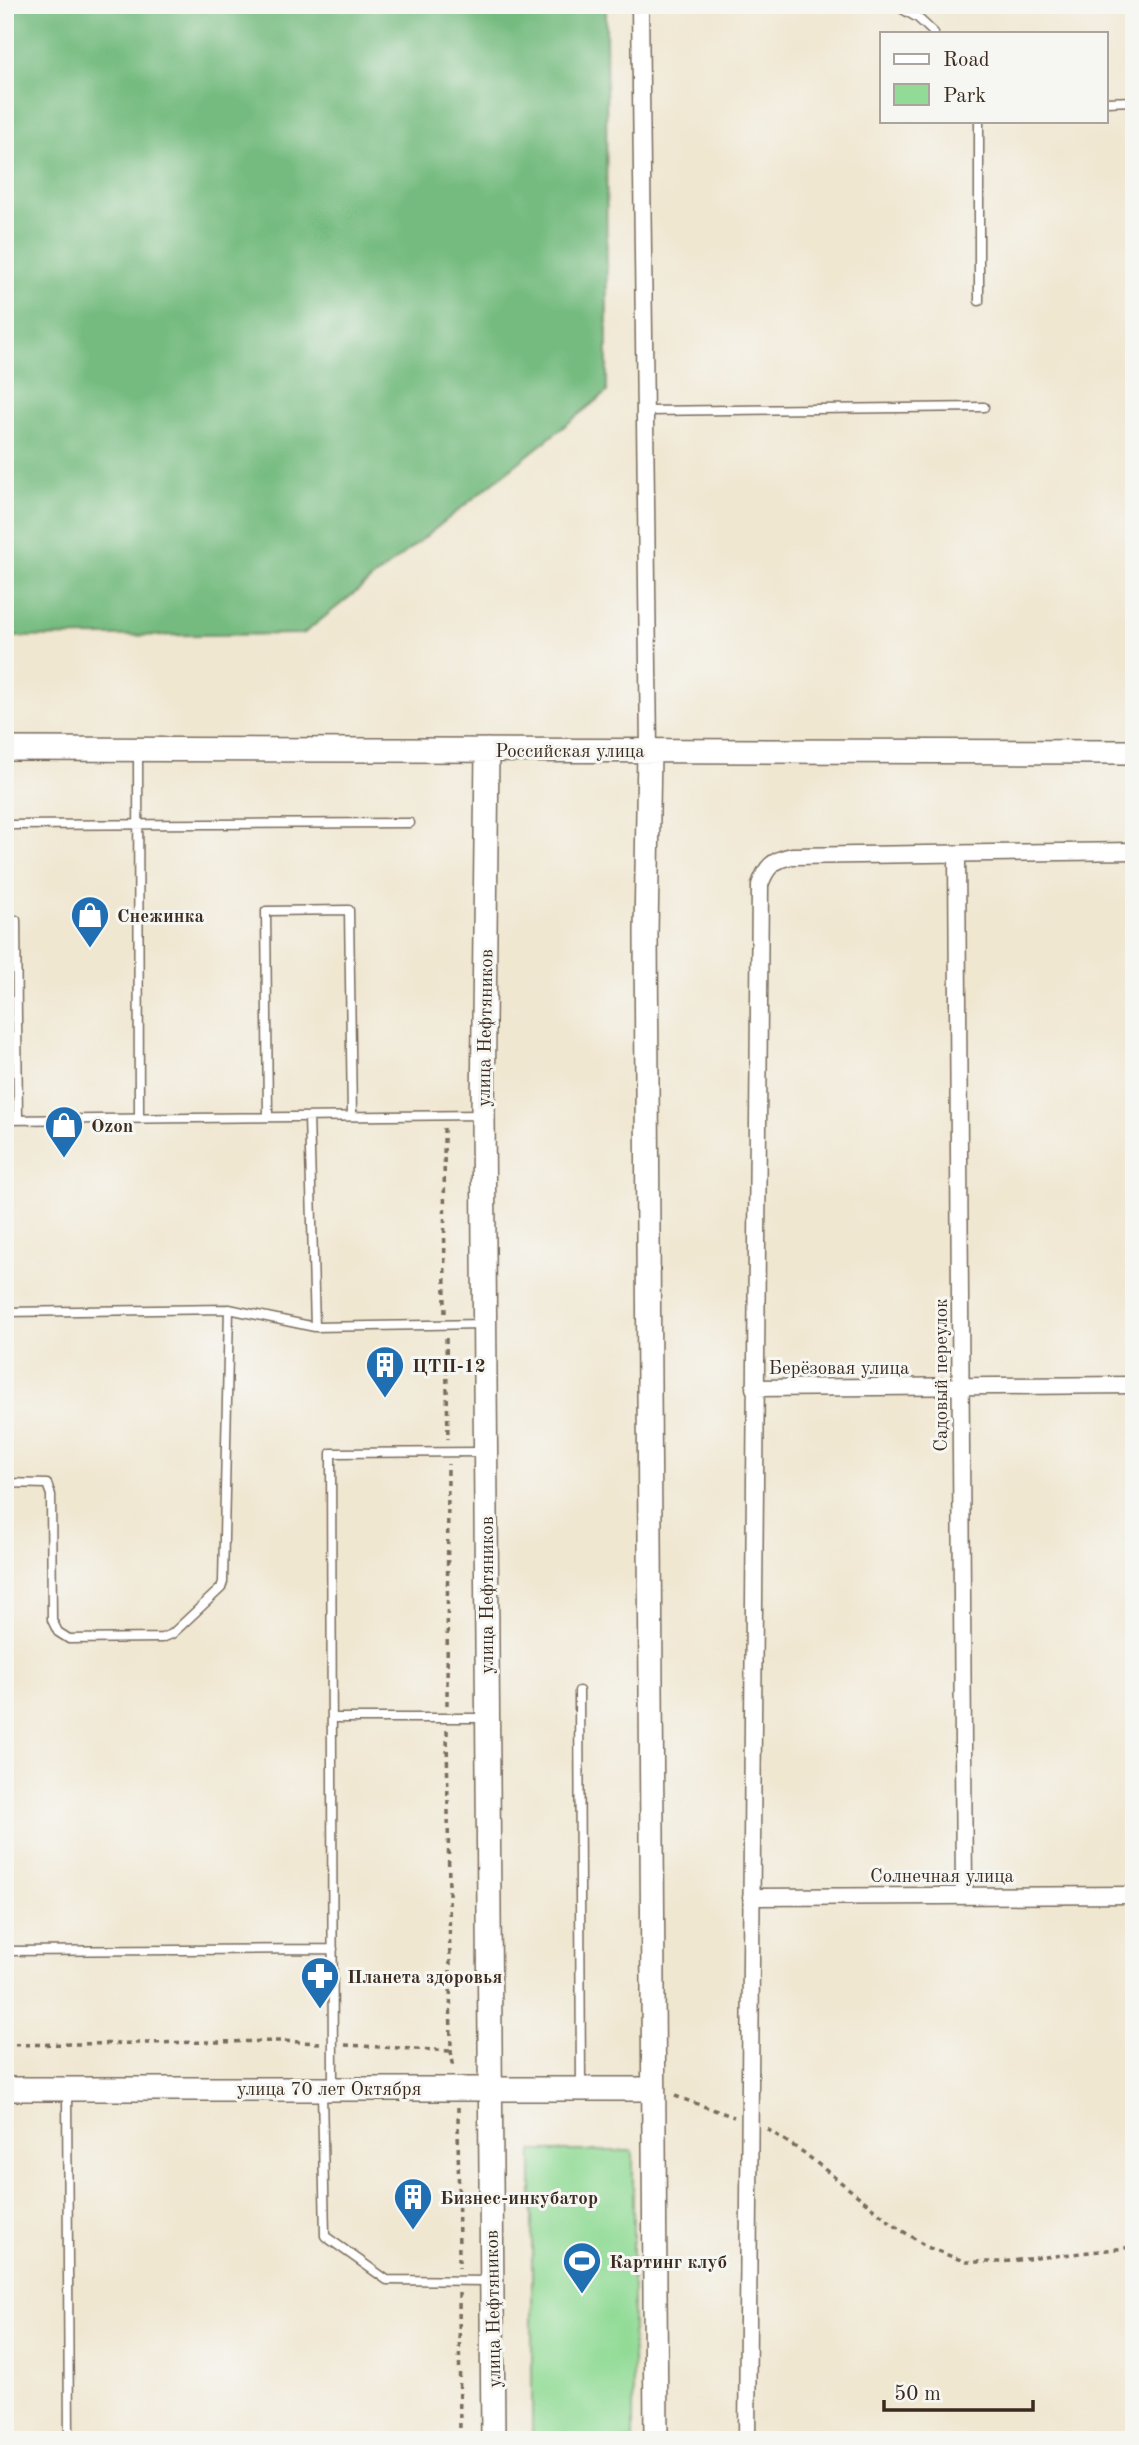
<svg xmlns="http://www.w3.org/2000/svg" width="1139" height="2445" font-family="'Old Standard TT',serif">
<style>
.green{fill:#92db96;stroke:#66825a;stroke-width:2}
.forest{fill:#75bb7f;stroke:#58724e;stroke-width:2}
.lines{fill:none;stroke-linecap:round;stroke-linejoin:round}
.lane-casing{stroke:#7a6c5d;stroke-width:11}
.street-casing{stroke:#7a6c5d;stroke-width:19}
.secondary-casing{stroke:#7a6c5d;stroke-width:26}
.path{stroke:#7a6c5d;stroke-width:3.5;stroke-dasharray:5 5;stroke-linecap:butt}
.lane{stroke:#fff;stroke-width:8}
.street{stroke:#fff;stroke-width:16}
.secondary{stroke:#fff;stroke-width:23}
.labels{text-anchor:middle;stroke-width:6;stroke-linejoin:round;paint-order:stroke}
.street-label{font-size:19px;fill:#3b2a1e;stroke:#f6f6f2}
.poi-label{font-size:19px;font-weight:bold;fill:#3b2a1e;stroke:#f6f6f2;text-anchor:start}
</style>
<rect width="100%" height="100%" fill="#f6f6f2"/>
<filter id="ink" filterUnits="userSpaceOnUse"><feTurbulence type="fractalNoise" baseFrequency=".0143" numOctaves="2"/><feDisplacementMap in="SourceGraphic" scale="14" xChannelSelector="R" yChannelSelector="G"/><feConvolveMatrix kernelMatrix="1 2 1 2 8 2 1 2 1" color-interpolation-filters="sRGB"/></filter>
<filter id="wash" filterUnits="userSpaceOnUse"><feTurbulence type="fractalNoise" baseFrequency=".00686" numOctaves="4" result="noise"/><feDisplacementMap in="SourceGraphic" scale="28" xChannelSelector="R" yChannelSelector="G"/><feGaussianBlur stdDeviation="1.57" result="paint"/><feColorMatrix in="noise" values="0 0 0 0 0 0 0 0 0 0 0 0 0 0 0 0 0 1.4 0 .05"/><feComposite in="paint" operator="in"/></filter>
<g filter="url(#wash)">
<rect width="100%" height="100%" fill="#f0e7d1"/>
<path class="green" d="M532,2151H633V2440H532Z"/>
<path class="forest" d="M5,5H606L607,392L303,634L5,637Z"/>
</g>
<g filter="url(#ink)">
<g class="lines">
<g class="lane-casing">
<path id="lane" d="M895,5L918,18L934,33
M1106,102L1134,101
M979,121V301
M646,411L984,407
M138,752L139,1118
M5,825L410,823
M5,920H16L18,1120
M268,1117L266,911L349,910L352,1116
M309,1117L315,1327L483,1324
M5,1120L482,1115
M5,1312L229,1309L315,1327
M5,1483L47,1484L51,1495L52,1620L58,1632L69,1639L162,1638L172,1634L221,1588L223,1582L229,1309
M579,1691L581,2086
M332,1718H486
M5,1951L333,1949
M333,2087L331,1453L482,1452
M67,2091L69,2440
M322,2091L325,2236L387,2280L489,2281"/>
</g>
<g class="street-casing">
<path id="street" d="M640,5L649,750
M957,854L964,1896
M754,1388L1134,1385
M751,1897L1134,1895
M747,2440L760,885C766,867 773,860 792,856L1134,851"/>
</g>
<g class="secondary-casing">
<path id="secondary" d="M5,749L1134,752
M487,750L483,1115L493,2440
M649,750L646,933L656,2440
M5,2089H653"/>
</g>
<path class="path" d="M444,1128L445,1313
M446,1338L448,1439
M447,1705L448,1464
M447,1730L451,2051L454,2069
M5,2045L282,2041L320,2043
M345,2045L451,2051
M675,2096L734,2117
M458,2107L459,2268
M767,2129L803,2152L898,2228L927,2247L966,2262H1001L1134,2247
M459,2293L460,2440"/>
<use href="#lane" class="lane"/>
<use href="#street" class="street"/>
<use href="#secondary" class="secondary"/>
</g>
</g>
<defs>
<g id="shop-pin" transform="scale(2.0125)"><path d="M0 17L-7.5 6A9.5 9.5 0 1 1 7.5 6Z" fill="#1f6fb2" stroke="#f6f6f2"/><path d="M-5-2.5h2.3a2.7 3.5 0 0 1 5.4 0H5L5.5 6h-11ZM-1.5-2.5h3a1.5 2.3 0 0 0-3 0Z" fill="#fff"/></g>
<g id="building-pin" transform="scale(2.0125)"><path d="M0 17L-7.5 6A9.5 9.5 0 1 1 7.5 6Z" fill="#1f6fb2" stroke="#f6f6f2"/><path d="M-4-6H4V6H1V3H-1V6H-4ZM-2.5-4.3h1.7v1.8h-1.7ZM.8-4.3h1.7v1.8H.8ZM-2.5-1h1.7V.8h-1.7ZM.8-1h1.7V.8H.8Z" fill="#fff"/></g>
<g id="pharmacy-pin" transform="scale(2.0125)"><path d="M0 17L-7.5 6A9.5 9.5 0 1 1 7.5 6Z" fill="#1f6fb2" stroke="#f6f6f2"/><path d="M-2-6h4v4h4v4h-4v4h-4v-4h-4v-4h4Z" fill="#fff"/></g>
<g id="stadium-pin" transform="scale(2.0125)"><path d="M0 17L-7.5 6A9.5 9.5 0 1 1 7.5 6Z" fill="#1f6fb2" stroke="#f6f6f2"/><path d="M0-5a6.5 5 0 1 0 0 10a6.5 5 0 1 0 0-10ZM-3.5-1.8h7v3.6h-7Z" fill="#fff"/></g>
</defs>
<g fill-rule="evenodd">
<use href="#shop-pin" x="90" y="915"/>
<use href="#shop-pin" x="64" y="1125"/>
<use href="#building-pin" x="385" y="1365"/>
<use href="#pharmacy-pin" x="320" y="1976"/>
<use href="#building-pin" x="413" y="2197"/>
<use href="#stadium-pin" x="582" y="2261"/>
</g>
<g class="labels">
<g class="street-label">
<text x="570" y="757">Российская улица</text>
<text transform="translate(484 1028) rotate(-89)" y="7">улица Нефтяников</text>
<text x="839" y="1374">Берёзовая улица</text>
<text transform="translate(940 1375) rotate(-90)" y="7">Садовый переулок</text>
<text transform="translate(486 1595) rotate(-90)" y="7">улица Нефтяников</text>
<text x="942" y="1882">Солнечная улица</text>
<text x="329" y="2095">улица 70 лет Октября</text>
<text transform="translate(492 2309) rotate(-91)" y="7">улица Нефтяников</text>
</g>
<g class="poi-label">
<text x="117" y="922">Снежинка</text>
<text x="91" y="1132">Ozon</text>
<text x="412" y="1372">ЦТП-12</text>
<text x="347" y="1983">Планета здоровья</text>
<text x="440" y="2204">Бизнес-инкубатор</text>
<text x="609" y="2268">Картинг клуб</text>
</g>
</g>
<rect width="1139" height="2445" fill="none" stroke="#f6f6f2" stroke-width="28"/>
<rect x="880" y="32" width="228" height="91" fill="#f6f6f2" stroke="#aba49d" stroke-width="2"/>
<rect x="894" y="54" width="35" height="10" fill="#ffffff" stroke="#aba49d" stroke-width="2"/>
<text x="943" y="66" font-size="21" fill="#3b2a1e">Road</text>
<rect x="894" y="84" width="35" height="21" fill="#92db96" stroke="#aba49d" stroke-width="2"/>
<text x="943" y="102" font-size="21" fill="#3b2a1e">Park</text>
<path d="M884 2400v10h149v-10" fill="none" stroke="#3b2a1e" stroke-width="3.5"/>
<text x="894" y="2400" font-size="21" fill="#3b2a1e" stroke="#f6f6f2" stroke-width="5" paint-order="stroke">50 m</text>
</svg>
